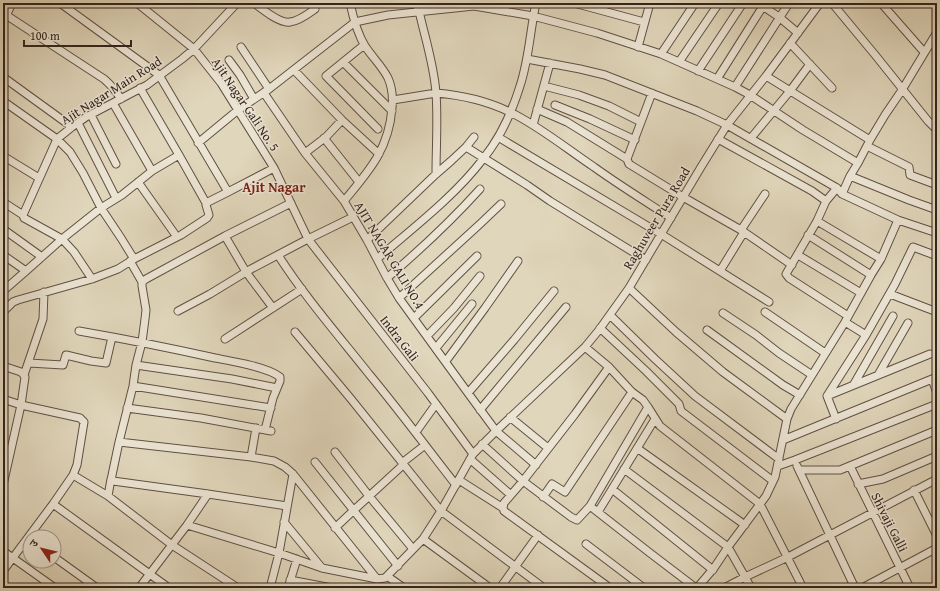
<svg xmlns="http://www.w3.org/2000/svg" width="940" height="591" font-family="'Gentium Book Plus','Noto Serif Devanagari',serif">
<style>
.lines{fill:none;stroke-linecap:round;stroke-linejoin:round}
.minor-casing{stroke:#605044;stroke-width:9}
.minor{stroke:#ebe4d3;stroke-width:7}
.labels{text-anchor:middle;stroke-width:3;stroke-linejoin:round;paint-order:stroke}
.street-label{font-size:13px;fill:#35241d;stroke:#ebe4d3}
.neighbourhood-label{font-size:14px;font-weight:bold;fill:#7a1f14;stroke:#ebe4d3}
</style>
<rect width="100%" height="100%" fill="#e0d6bb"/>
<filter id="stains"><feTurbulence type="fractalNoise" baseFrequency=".005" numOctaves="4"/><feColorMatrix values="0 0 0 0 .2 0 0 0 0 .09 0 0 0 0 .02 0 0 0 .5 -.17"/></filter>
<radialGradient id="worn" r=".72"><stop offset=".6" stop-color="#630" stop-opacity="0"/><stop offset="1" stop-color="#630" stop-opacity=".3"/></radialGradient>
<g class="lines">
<g class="minor-casing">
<path id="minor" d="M60,3L159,75L228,192
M137,3L194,49L221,83L274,168L308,239L428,393L473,454
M254,3C262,9 280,24 290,22C299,21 308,14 315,9
M415,3L419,11C425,38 434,65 436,93C438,120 436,147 436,174
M574,3L644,22
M758,3L779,17L798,33
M832,3L876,56L928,121L937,130
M881,3L924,52
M6,15L104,79C111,85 116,91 121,99
M3,23L12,3
M790,43L832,88
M364,45L326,76L378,129
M241,47L269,89
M638,47L650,3
M661,54L695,3
M527,59L580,69L605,75L697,111L727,125L837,188L826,201L817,221L786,274L789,278L848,316
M229,60L240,75L254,99
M343,62L392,111
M679,62L719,3
M294,70L342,120L379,154
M698,71L743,3
M766,76L870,140
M3,77L72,127
M717,79L765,3
M544,86L579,95L609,106L641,122
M735,87L789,3
M140,88L179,155L206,203
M264,93L305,153L344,201L367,240L387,278L399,298L468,393L496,431L536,465
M393,100L436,93C461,95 487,101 510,112C539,126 567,149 594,167C619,185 645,201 671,218
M3,101L57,139L70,152L83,173L101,208L121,238L134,259
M113,103L152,171
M555,105L590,119L635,140
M537,109L567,122L627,159L629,164L683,197L741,230L765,194
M91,115L116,164
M78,123L116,198
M533,125L550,63
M498,137L661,234L769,302
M324,138L359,182
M751,138L790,91L810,64
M718,139L812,191L826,201
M198,143L238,110L269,89L355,22L388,15L474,6L486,8L533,16L597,33L661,54L735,87L750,95L803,130L858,163L870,140L885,115L902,90L937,32
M867,146L909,167L910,175L937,185
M466,147L527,185L550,201L646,260
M305,153L326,137L342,120
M3,156L39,178
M627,159L652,93
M850,176L909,200L937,210
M138,182L177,237
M837,188L842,194L898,220L937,233
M842,194L850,176L858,163
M344,201C369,171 389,149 392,108C393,98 392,87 388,78C382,66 372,57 365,46C357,33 353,17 350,3
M3,202L23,215L24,218L62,239L74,252L92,279
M23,215L57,139L72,127L86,117L147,85L182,59L194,49L237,3
M817,221L881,259
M3,229L42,257
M741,230L792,265
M808,235L871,275
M225,236L246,272L273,308
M367,240L436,174L451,161L466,147L474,137
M3,255L26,271
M278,255C305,297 338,335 369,374C399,410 427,448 456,485
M798,255L861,293
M377,259C413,228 455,196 483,159C500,138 512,112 520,86C529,59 530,31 536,3
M130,261L142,282V286L146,310L145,319L142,342L136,365L133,386L119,442L111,480L113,481L208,494L287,506
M720,271L744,232
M387,278C420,250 451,221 480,189
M142,282L146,279L225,236L291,203
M629,288L676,332L723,372L787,419
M3,291L26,271L62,239L101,208L122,195L152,171L179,155
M890,294L937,312
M399,298L480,224L501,204
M178,311L210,294L251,269L308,239L353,217
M3,312L13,302L18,300L92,279L118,269L134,259L181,235L207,218L209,215L206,205V203L228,192L274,168
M765,312L825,353
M723,313L756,335L779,353L812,375
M610,315L655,359L695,396L779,459
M414,318L477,256
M845,322L866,335
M600,328L646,371L679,404L681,411L773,481
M707,330L783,385L800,395
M79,331C125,339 170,348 215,358C231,361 268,367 280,377V381L273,398L265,430
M295,332L351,399L441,511L544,588
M427,336L454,308L480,276
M225,339L302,289
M585,347L609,367L575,414L523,481L504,503L503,508L504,511L610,588
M436,348L472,304
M446,361L485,308L518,261
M29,363L63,365L66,355L91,361L106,363L112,337
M136,365L232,379L277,388
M3,366L21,372L23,374L25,377L21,405L3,485
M24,375L43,319L44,292
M878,375L908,323
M932,379L937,393
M854,384L893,316
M133,386L271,408
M468,393L514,340L554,291
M827,396L930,354
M3,399L21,405L80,418L84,422L77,465L73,475L53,504L3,571
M648,407L660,426L760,504L803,588
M127,408L201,418L271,431
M480,410L566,307
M510,417L548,448
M836,419L827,396L866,335L895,284L913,247L937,256
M416,432L436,404
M783,440L937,377
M119,442L251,457L274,461L285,467L293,474L377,579L385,578L387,576L423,539L441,511L473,454L496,431L585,347L599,330L629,288L701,167L727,125L766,76L820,3
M482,444L523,481L571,517L577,520L590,506L648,407L643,400L632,392L609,367
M637,448L745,525
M335,452L369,496L413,549
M251,457L256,428
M470,459L511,495
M315,462L398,566
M402,463L425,445
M778,466L795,460L937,404
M797,466L855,588
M850,466L910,588
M624,469L728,547L745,577L751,588
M799,470H840L937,430
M73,475L108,496L172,545L238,588
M459,480L503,508
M858,484L883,479L937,456
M612,489L713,570
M914,490L937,536
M108,496L111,479
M543,497L552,484L565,492L632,392
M53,504L169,588
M590,506L650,553L696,588
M598,512L655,419
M284,522L322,568
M187,525L279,553L322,568L377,579
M335,528L354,510L403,465
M423,539L490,588
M586,544L644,588
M3,551L55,588
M54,557L97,588
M387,576L404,588
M290,580L332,588
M139,588L187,525L208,494
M270,588L279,553L293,474
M288,588L297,559
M500,588L538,535
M697,588L714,568L728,547L766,496L775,477L787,419L791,409L845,322L871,275L881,259L898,220
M724,588L745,577L788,557L937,479
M862,588L937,548"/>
</g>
<use href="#minor" class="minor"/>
</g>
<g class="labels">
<g class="street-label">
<text transform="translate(111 90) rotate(-32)" y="5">Ajit Nagar Main Road</text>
<text transform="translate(246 104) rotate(56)" y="5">Ajit Nagar Gali No. 5</text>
<text transform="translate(656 218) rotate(-59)" y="5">Raghuveer Pura Road</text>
<text transform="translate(390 255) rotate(59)" y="5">AJIT NAGAR GALI NO.4</text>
<text transform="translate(400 338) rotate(52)" y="5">Indra Gali</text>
<text transform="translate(890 522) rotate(63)" y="5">Shivaji Galli</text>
</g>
<g class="neighbourhood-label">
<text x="274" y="192">Ajit Nagar</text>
</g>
</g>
<rect width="940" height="591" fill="none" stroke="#e0d6bb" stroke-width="16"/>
<rect x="4" y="4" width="932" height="583" fill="none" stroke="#35241d" stroke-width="2"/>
<rect x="8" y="8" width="924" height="575" fill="none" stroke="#35241d"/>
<g transform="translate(42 549) rotate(305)"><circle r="19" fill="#ebe4d3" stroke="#a2978a"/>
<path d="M0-3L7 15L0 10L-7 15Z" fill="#8f2418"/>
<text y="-6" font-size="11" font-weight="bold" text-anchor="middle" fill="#35241d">उ</text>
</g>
<path d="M24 40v6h107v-6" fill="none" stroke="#35241d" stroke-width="2"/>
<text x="30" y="40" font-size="12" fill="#35241d" stroke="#ebe4d3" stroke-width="3" paint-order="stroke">100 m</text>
<rect width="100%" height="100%" filter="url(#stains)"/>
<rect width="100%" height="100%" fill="url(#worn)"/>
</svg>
